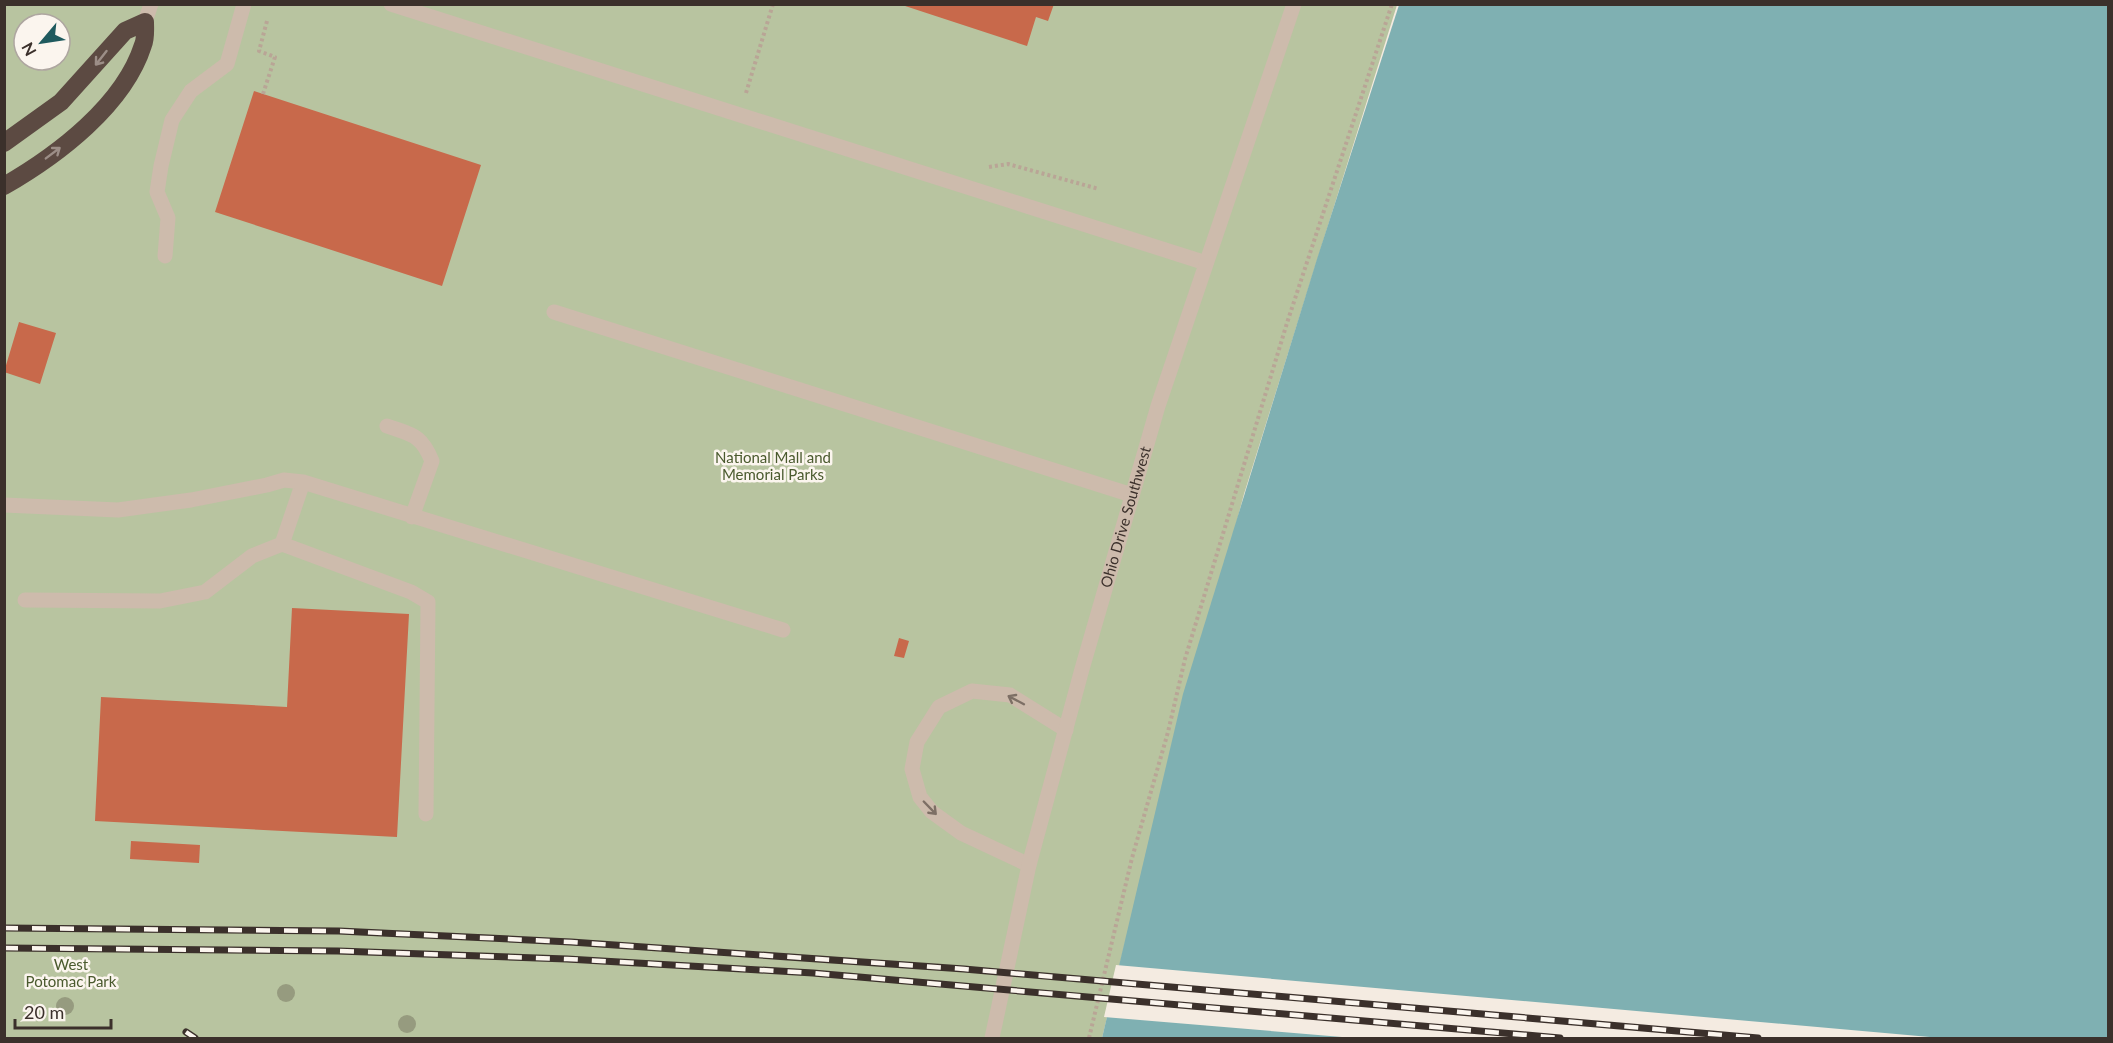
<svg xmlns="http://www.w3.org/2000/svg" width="2113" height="1043" font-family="Lato,sans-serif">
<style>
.green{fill:#b8c4a0;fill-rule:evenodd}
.water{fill:#7fb0b2}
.pier{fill:#f4ebe1}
.building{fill:#c8694b}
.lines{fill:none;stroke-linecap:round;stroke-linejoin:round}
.path{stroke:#b9a596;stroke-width:4;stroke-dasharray:3 3;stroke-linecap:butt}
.service{stroke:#cdbbac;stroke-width:15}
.tertiary{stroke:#cdbbac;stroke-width:15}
.motorway{stroke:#5c4a42;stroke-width:18}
.rail-casing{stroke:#3b302b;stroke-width:7}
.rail{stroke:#fbf5ee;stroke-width:4.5;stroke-dasharray:14;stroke-linecap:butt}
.tree{fill:#969b7f}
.oneway{stroke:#9c8e87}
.oneway2{stroke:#7d6f65}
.labels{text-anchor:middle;stroke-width:5;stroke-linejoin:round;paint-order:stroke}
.park-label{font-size:15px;fill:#4a5a2e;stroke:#fbf5ee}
.street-label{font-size:15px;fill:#3b302b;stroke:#fbf5ee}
</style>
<rect width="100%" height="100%" fill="#f4ebe1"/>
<path class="green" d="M5,5H1397L1244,494L1125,943L1102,1038H5ZM24,24H60V60H24Z"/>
<path class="water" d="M1399,5H2108V1038H1102L1183,694L1317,259Z"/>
<path class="pier" d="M1116,965L1941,1038H1354L1104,1017Z"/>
<path class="building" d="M899,4H1054L1048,21L1036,17L1027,46Z
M254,91L481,165L442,286L215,212Z
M19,322L56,333L40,384L4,372Z
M292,608L409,614L397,837L95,821L101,697L287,707Z
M899,638L909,641L904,658L894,656Z
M131,841L200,845L199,863L130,859Z"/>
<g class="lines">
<path class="path" d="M746,93L773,4
M263,94L275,57L259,51L267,21
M989,167L1008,164L1099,189
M1089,1038L1132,858L1168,732L1185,659L1287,323L1392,4"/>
<path class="service" d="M391,4L1206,263
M165,256L168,218L157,192L161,166L172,120L191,91L227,64L244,4
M554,312L1132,495
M387,426C412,435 421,434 432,461L412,517
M4,505L118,510L191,500L267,485L284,480L303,482L783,630
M282,544L411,592L428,602L426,814
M25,600L160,601L205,592L252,556L282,544L303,482
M1029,865L961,833L932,812L920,797L912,769L917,742L939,707L972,691L1010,695L1066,730"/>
<g class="tertiary">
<path d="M145,22L151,4"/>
<path id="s1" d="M992,1038L1029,865L1082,669L1158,406L1294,4"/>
</g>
<path class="motorway" d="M4,143L61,102L125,31L145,22C145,29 146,38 143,45C124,105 58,155 4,186"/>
<g class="rail-casing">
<path id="rail" d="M4,928L339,931L571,942L964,969L1758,1038
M4,948L338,951L567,959L813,973L1560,1038
M186,1032L195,1038"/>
</g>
<use href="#rail" class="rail"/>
</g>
<g class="tree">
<circle cx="286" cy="993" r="9"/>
<circle cx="65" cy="1006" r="9"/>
<circle cx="407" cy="1024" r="9"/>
</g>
<defs><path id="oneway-shaft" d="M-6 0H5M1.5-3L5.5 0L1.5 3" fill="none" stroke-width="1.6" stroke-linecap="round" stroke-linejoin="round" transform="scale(1.5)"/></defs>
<g class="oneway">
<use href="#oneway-shaft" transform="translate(101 58) rotate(128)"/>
<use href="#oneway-shaft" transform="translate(53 153) rotate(-37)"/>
</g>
<g class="oneway2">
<use href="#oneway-shaft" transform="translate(1016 700) rotate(-152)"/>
<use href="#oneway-shaft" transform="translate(930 808) rotate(46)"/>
</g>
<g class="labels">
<g class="park-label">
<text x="773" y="463">National Mall and<tspan x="773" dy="17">Memorial Parks</tspan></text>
<text x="71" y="970">West<tspan x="71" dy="17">Potomac Park</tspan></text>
</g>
<g class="street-label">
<text dy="5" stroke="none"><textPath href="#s1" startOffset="538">Ohio Drive Southwest</textPath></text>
</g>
</g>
<rect width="2113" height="1043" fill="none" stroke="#3b302b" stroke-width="12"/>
<g transform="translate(42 42) rotate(241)"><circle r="28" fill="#fbf5ee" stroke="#aea6a0" stroke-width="1.5"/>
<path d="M0-4.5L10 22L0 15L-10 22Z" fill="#1f5a5e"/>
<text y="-9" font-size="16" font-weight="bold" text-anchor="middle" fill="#3b302b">N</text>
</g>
<path d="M15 1019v9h96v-9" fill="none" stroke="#3b302b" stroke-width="3"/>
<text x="24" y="1019" font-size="18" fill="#3b302b" stroke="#fbf5ee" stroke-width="4.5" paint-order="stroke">20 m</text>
</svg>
